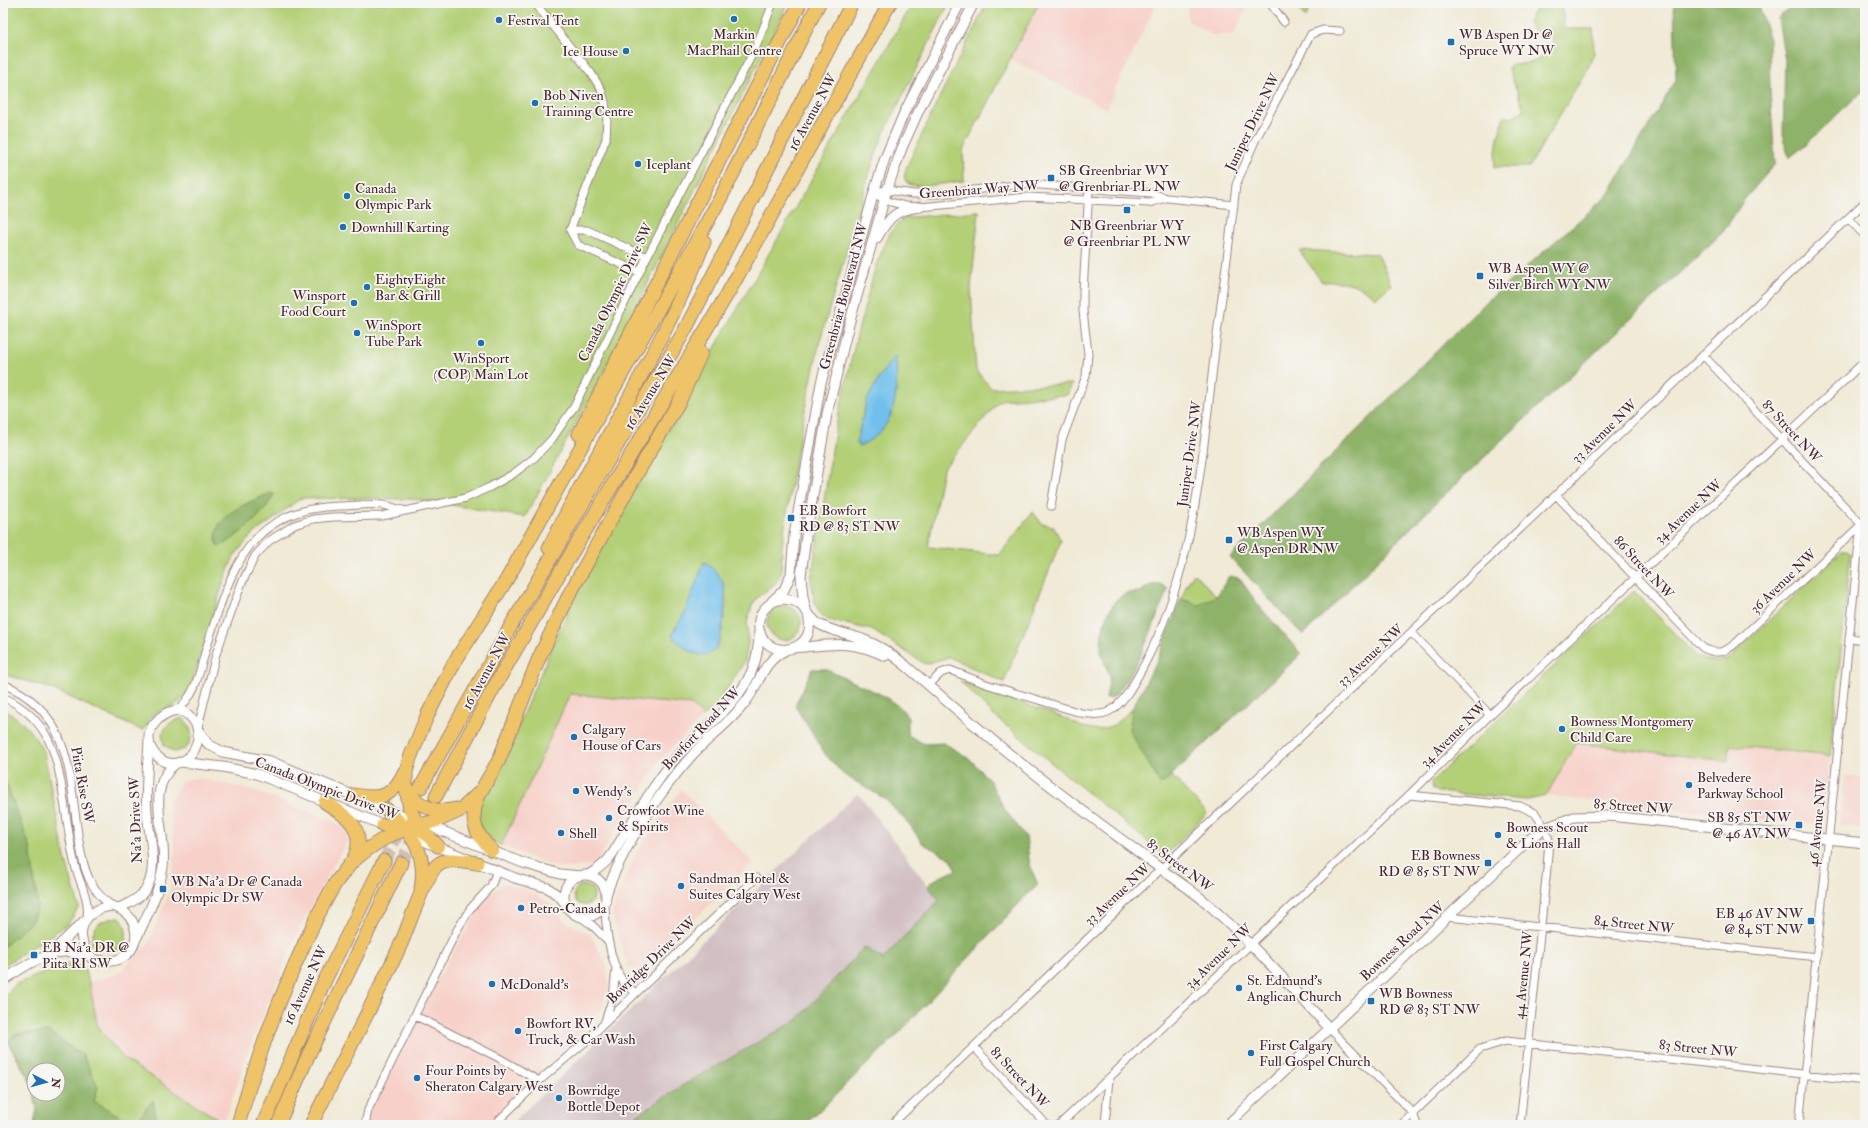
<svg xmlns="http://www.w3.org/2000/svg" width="1868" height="1128" font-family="'IM FELL Double Pica',serif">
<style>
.built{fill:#f7d1c9}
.industrial{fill:#d2bfc1}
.green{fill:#b3d077;stroke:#7e7851}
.forest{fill:#8eb268;stroke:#6c684a}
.water{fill:#71c0ec;stroke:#5e708c}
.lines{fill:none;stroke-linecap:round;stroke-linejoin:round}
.motorway-tunnel{stroke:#cfc1b4;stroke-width:13;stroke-dasharray:13 6;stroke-linecap:butt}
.minor-casing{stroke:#9d8480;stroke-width:9}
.tertiary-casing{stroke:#9d8480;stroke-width:11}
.motorway-casing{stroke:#9d8480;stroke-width:15}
.minor{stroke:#fff;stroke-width:7}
.tertiary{stroke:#fff;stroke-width:9}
.motorway{stroke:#efc469;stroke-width:13}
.poi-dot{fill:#1f6fb2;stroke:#f6f6f2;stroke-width:1.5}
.labels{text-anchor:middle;stroke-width:3.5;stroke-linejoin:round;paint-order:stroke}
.poi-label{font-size:14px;fill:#4a1f2b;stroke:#f6f6f2;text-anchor:start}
.street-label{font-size:14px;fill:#4a1f2b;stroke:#f6f6f2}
</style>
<rect width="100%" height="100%" fill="#f6f6f2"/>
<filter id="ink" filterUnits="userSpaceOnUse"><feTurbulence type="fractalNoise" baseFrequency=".025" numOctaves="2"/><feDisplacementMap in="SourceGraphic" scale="8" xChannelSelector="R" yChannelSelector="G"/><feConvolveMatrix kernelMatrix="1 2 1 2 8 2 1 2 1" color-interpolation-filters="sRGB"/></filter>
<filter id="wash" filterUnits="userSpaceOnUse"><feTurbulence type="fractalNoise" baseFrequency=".012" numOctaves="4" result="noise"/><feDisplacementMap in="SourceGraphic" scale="16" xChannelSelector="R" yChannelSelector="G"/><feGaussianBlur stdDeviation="0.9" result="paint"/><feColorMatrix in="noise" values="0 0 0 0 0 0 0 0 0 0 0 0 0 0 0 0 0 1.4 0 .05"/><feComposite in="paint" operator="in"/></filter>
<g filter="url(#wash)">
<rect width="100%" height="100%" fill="#f0ead6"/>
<path class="built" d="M1039,3H1164H1157L1106,109L1010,59Z
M1187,3H1249L1234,34L1214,36L1188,21Z
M570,694L692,705L703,717L659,762L597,861L588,866L570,868L555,867L501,846Z
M1576,743L1728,761L1730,745L1830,756L1822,825L1546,796Z
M1845,776L1865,778V829L1839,826Z
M195,778L252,790L331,820L344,829L348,839L299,929L249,1049L224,1124L124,1059L98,1028L89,982L117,975L149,943L171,887L175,851L169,802L182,781Z
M681,789L753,863L643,969L628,968L612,915L616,899L637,852Z
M503,883L527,890L549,902L565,921L591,935L606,963L609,985L602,1008L539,1081L494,1125H365L368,1110L415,1017L483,902Z"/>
<path class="industrial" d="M858,793L939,900L883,959L864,947L797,1020L682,1085L637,1115L632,1125H510Z"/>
<path class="green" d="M3,3H787L783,14L600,379L525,517L414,499L301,498L251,536L234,556L224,580L190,689L183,698L175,705L153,714L143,731L52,689L3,674Z
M913,3H949L884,133L873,162L820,340L807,400L792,478L782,546L781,573L776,583L758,597L752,605L747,623L748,644L745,661L718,703L703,717L692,705L570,694L501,846L487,837L480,828L478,804L504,757L571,604L615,522Z
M987,3H1039L963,150L964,181C952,182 919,189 909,184C902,180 905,172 907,166L941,94Z
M1292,3H1313L1305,18L1300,9Z
M1538,3H1562L1564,29H1593L1594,53L1588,68L1529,167H1494L1498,138L1504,116L1510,118L1524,110L1508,67C1515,63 1524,65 1533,62C1540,59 1548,52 1554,47L1552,34L1539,37L1528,23Z
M979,211L971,288L976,371L991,388L1072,384L1067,395L1000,400L943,469L928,547L999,555L1033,512L1042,524L1053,526L1061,541L1004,682L949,657L925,664L872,630L829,620L821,616L814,601L811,580L836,426L856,339L876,265L891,231L904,218Z
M1299,250L1378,254L1391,285L1376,298C1356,282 1347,281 1322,282Z
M1847,550L1851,553L1830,756L1730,745L1728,761L1576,743L1546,796L1527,800L1438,792L1433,789L1431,782L1634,591L1697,657L1711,662L1727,660L1842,551Z
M1194,573L1286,668L1171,775L1207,813L1171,850L1164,855L992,714L960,681L1064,718L1082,727L1099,730L1114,725L1132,709L1140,696L1157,661L1187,584Z
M767 623a17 17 0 1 1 34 0a17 17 0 1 1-34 0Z
M3,709C22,719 34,734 44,753L65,858L79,907L68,924L3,966Z
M182,718C193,726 194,740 185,749L174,752L164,745L162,734L168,724Z
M574 895a10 10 0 1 1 20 0a10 10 0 1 1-20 0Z
M120,917C129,928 130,951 110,951C104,952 97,947 92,945C91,924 102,919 120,917Z
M67,964L84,968L89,982L98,1028L124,1059L227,1125H34L37,1108L34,1094H58V1070H34V1091L33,1086L8,1043L3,1040V997L16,984Z"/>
<path class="forest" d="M1674,3H1758L1769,37L1770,91L1775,164L1744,200L1723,232L1437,502L1303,635L1230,557L1485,303L1607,196L1676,80Z
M1795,3H1865V90C1838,111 1816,138 1789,158L1783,137L1785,61L1778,18Z
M271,493L274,494C266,513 238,537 219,547L217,545C209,515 250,502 271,493Z
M1229,576L1239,578L1260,607L1301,654L1161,785L1129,730L1132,709L1157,661L1181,599L1199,605L1217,596Z
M1160,584L1168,589C1155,620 1137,675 1112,698H1106L1110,677L1101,653L1102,631L1108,613L1117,599L1127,593L1140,592L1150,585Z
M812,669H825L884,696L902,709L908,718V735L924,744L944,743L970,759L990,781L1005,810L1026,837L1030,866L1038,885L1025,897L898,1034L818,1112L802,1125H632L637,1115L683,1085L797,1020L864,947L883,959L939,900L928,886C935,877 947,875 956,870L951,859L922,843L910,825L885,799L843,774L825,754L795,706Z
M3,775L30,847L38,906L31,922L7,944L3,946Z
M49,1032L83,1055L98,1087L94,1101L123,1118H139L153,1100L158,1125H34L37,1108L34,1094H58V1070H34V1091L33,1086L8,1042L15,1034Z"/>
<path class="water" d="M896,356C898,393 898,430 859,446L856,442C860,429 863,415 866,402C869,395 890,358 896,356Z
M704,562L707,563C713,569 721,576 724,585C727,597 724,647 711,653C697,660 683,646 673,638L672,634L685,612Z"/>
</g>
<g filter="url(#ink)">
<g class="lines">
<path class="motorway-tunnel" d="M384,861L402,826
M401,863L434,799"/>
<g class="minor-casing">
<path id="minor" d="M535,3L591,73L601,89L605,102L607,118L606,139L570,230
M1270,3L1284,22
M874,192L887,190L913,194H939L1026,184L1151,193L1167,198L1234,205
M874,192L884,200L905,206L920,207L1028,197L1149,203L1166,198
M1848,218L1865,236
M570,230L578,245L639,272
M570,230H587L647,257
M1703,355L1861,524L1799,1125
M1556,495L1703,648C1718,655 1724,653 1736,643L1865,521
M1051,506L1062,440L1086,376L1088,354L1083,311V292L1089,189
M1412,633L1490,715
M1849,638L1865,640
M3,684C73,712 69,778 79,841C83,867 89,890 112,906
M929,685L941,673L950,670L986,684L1081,713C1089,714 1099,716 1108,712C1124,704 1134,683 1143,667C1195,570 1202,458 1215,350C1222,295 1230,240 1236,185L1254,143L1311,34L1323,30L1340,31
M3,697C50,719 57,755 64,801C67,821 70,842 74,861C78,881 90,897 87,917
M177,710C198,694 200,666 208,643C231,568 250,508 340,506C354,506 369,503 383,505C390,506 397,509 403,510
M198,727L216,654L241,585L255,556L269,541L294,525L313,519L333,517L382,516L466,498L490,487L513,474L534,458L552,439L574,407L647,257L756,47L773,3
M1409,795L1520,806L1535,813L1545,828L1549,840L1547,868L1520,1125
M605,901C605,924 609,960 622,980C625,984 631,989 635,993
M577,915L591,924L608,941
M1448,917L1817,957
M415,1017L422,1019L499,1058L539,1081
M605,1021L613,997L616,969
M1330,1029L1413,1113L1417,1125
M974,1047L1047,1125
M365,1125L368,1110L457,930L470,909L491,886L497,871
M494,1125L539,1081L585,1042L756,878
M891,1125L1865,202
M1059,1125L1409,795L1490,715L1865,361
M1105,1125L1109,1078
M1401,1125L1480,1049L1506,1041L1865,1081"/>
</g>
<g class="tertiary-casing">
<path id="tertiary" d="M877,238C889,217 895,210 920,207
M772,601L784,590L791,574L794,535L821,383L874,192L885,158L904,113L960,3
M806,609L803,597L801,576L806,536L827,414L848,328L887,190L902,148L920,108L974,3
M808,614C809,621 811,627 808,634C799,654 770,655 761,635C752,616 770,595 791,600C804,603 808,617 819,624C832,632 848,633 862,639C878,645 892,654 905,665C945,699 984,735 1026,767C1069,801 1113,833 1157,866C1174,879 1194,891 1210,906C1253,944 1291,987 1330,1029
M794,648C831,645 849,639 885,656
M177,710C215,719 196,773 165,762C160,759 155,755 152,750C142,731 159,713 177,710Z
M199,731L208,744L223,752L270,761L386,809L523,863L560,874L580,876
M180,762L223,767L257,774L388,827
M409,835L515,878L548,888L560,897L568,907
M588,875C608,863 611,857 622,838C640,809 658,777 681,752C702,731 728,712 744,686C755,669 759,651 759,631
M564 896a21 21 0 1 1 42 0a21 21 0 1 1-42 0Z
M606,895C621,849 663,786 696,751C712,735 730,722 744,704C760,685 761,662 786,650
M112,906C151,917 140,973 93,959C71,937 82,909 112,906Z
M119,908C127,904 136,901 142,894C161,875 149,836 147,813C145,789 148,764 149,740
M136,939C147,916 159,893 163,867C168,832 143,790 176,763
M50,954L84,921
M3,981C22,967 49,949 73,952C79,953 85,955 91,957
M1227,1125L1532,837L1545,828L1574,817L1610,816L1865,843"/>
</g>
<g class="motorway-casing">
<path id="motorway" d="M579,434L800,3
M549,548C599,445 663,349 704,242
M421,787L512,624L685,330L852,3
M408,789C416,807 438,814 456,809
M354,795C381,800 393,797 405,771
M479,795C469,818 474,834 492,850
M436,796L493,689L562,569L728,293L890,3
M386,809C411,832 428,852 421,889
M383,825L404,826L424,824L439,820L461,810L481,791L499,760L539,658L569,595L625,494L680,400L701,353
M438,846L418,826L410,809L406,789V772L410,758L427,716L454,663L507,579L720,199L819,3
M353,861C369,847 387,835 408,828
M238,1125C258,1053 286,980 319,913C325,902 330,891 337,881C345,869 357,860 358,845C360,822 341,813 325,802
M263,1125L322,986L384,861
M278,1125L307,1058L401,863
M311,1125C340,1065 372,1007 400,946C408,928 424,879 436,866C447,855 465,862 477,863"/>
</g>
<use href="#minor" class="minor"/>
<use href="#tertiary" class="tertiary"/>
<use href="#motorway" class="motorway"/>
</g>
</g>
<g class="poi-dot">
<circle cx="734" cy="19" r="4"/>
<circle cx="499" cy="20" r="4"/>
<rect x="1447" y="38" width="8" height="8" rx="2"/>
<circle cx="626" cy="51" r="4"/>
<circle cx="535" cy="103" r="4"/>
<circle cx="638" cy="164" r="4"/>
<rect x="1047" y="174" width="8" height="8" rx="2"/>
<circle cx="347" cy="196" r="4"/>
<rect x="1123" y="206" width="8" height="8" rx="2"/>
<circle cx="343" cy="227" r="4"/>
<rect x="1476" y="272" width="8" height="8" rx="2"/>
<circle cx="367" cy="287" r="4"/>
<circle cx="354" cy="303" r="4"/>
<circle cx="357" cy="333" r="4"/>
<circle cx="481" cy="343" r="4"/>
<rect x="787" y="514" width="8" height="8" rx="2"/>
<rect x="1225" y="536" width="8" height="8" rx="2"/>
<circle cx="1562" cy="729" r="4"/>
<circle cx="574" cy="737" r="4"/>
<circle cx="1689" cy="785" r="4"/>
<circle cx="576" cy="791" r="4"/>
<circle cx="609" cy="818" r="4"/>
<rect x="1795" y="821" width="8" height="8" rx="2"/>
<circle cx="561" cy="833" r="4"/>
<circle cx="1498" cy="835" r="4"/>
<rect x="1484" y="859" width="8" height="8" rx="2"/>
<circle cx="681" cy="886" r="4"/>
<rect x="159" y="885" width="8" height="8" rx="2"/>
<circle cx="521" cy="908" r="4"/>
<rect x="1807" y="917" width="8" height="8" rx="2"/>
<rect x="30" y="951" width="8" height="8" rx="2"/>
<circle cx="492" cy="984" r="4"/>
<circle cx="1239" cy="988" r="4"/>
<rect x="1367" y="997" width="8" height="8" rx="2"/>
<circle cx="518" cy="1031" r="4"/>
<circle cx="1251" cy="1053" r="4"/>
<circle cx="417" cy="1078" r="4"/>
<circle cx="559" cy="1098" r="4"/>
</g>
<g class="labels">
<g class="poi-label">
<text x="507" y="25">Festival Tent</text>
<text x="734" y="39" text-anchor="middle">Markin<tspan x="734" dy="16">MacPhail Centre</tspan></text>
<text x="1459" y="39">WB Aspen Dr @<tspan x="1459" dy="16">Spruce WY NW</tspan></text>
<text x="618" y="56" text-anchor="end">Ice House</text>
<text x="543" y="100">Bob Niven<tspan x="543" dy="16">Training Centre</tspan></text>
<text x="646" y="169">Iceplant</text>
<text x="1059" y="175">SB Greenbriar WY<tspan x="1059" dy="16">@ Grenbriar PL NW</tspan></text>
<text x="355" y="193">Canada<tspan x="355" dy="16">Olympic Park</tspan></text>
<text x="1127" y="230" text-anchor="middle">NB Greenbriar WY<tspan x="1127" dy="16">@ Greenbriar PL NW</tspan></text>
<text x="351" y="232">Downhill Karting</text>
<text x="1488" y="273">WB Aspen WY @<tspan x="1488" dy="16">Silver Birch WY NW</tspan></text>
<text x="375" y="284">EightyEight<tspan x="375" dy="16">Bar &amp; Grill</tspan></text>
<text x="346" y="300" text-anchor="end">Winsport<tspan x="346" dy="16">Food Court</tspan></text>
<text x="365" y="330">WinSport<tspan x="365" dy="16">Tube Park</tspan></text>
<text x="481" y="363" text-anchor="middle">WinSport<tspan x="481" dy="16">(COP) Main Lot</tspan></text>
<text x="799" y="515">EB Bowfort<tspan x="799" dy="16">RD @ 83 ST NW</tspan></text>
<text x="1237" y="537">WB Aspen WY<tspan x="1237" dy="16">@ Aspen DR NW</tspan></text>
<text x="1570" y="726">Bowness Montgomery<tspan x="1570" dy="16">Child Care</tspan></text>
<text x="582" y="734">Calgary<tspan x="582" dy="16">House of Cars</tspan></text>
<text x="1697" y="782">Belvedere<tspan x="1697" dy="16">Parkway School</tspan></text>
<text x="584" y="796">Wendy's</text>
<text x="617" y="815">Crowfoot Wine<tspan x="617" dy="16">&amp; Spirits</tspan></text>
<text x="1791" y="822" text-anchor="end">SB 85 ST NW<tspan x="1791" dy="16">@ 46 AV NW</tspan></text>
<text x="1506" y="832">Bowness Scout<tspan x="1506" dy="16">&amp; Lions Hall</tspan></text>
<text x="569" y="838">Shell</text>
<text x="1480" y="860" text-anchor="end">EB Bowness<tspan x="1480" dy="16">RD @ 85 ST NW</tspan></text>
<text x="689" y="883">Sandman Hotel &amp;<tspan x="689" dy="16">Suites Calgary West</tspan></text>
<text x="171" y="886">WB Na'a Dr @ Canada<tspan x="171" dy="16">Olympic Dr SW</tspan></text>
<text x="529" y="913">Petro-Canada</text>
<text x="1803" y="918" text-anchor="end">EB 46 AV NW<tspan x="1803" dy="16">@ 84 ST NW</tspan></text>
<text x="42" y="952">EB Na'a DR @<tspan x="42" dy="16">Piita RI SW</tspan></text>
<text x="1247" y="985">St. Edmund's<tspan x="1247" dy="16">Anglican Church</tspan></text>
<text x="500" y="989">McDonald's</text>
<text x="1379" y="998">WB Bowness<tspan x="1379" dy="16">RD @ 83 ST NW</tspan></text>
<text x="526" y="1028">Bowfort RV,<tspan x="526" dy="16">Truck, &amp; Car Wash</tspan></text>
<text x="1259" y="1050">First Calgary<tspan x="1259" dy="16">Full Gospel Church</tspan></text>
<text x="425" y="1075">Four Points by<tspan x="425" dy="16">Sheraton Calgary West</tspan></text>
<text x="567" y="1095">Bowridge<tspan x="567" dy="16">Bottle Depot</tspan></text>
</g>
<g class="street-label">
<text transform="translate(812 112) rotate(-61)" y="5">16 Avenue NW</text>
<text transform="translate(1252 122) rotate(-64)" y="5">Juniper Drive NW</text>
<text transform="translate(979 189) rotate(-4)" y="5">Greenbriar Way NW</text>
<text transform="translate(615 292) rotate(-64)" y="5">Canada Olympic Drive SW</text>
<text transform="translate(843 296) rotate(-75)" y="5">Greenbriar Boulevard NW</text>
<text transform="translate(650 392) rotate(-58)" y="5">16 Avenue NW</text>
<text transform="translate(1604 431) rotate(-44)" y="5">33 Avenue NW</text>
<text transform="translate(1792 431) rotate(47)" y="5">87 Street NW</text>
<text transform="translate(1189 454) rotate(-82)" y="5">Juniper Drive NW</text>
<text transform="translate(1688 511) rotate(-43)" y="5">34 Avenue NW</text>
<text transform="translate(1644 567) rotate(47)" y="5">86 Street NW</text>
<text transform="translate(1783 581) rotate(-44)" y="5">36 Avenue NW</text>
<text transform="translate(1370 655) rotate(-43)" y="5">33 Avenue NW</text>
<text transform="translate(486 671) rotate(-61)" y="5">16 Avenue NW</text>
<text transform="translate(701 728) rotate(-47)" y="5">Bowfort Road NW</text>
<text transform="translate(1453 734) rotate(-45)" y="5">34 Avenue NW</text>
<text transform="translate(83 785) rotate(80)" y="5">Piita Rise SW</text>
<text transform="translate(327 788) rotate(21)" y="5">Canada Olympic Drive SW</text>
<text transform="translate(1633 806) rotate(4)" y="5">85 Street NW</text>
<text transform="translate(135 820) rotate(-92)" y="5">Na'a Drive SW</text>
<text transform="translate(1817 823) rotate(-84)" y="5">46 Avenue NW</text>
<text transform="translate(1180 865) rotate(37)" y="5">83 Street NW</text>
<text transform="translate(1117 894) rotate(-43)" y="5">33 Avenue NW</text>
<text transform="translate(1634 924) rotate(6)" y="5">84 Street NW</text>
<text transform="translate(1402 941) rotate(-43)" y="5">Bowness Road NW</text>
<text transform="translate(1218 956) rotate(-44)" y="5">34 Avenue NW</text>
<text transform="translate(651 960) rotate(-44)" y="5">Bowridge Drive NW</text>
<text transform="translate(1523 975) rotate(-84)" y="5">44 Avenue NW</text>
<text transform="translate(305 985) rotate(-65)" y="5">16 Avenue NW</text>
<text transform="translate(1698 1048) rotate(6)" y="5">83 Street NW</text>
<text transform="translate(1020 1077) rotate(47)" y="5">81 Street NW</text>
</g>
</g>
<rect width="1868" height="1128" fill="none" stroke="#f6f6f2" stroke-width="16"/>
<g transform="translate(46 1082) rotate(96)"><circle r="19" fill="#f6f6f2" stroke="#b1a0a2"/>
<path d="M0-3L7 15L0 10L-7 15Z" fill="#1f6fb2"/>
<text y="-6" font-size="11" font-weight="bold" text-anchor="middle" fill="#4a1f2b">N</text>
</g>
</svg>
